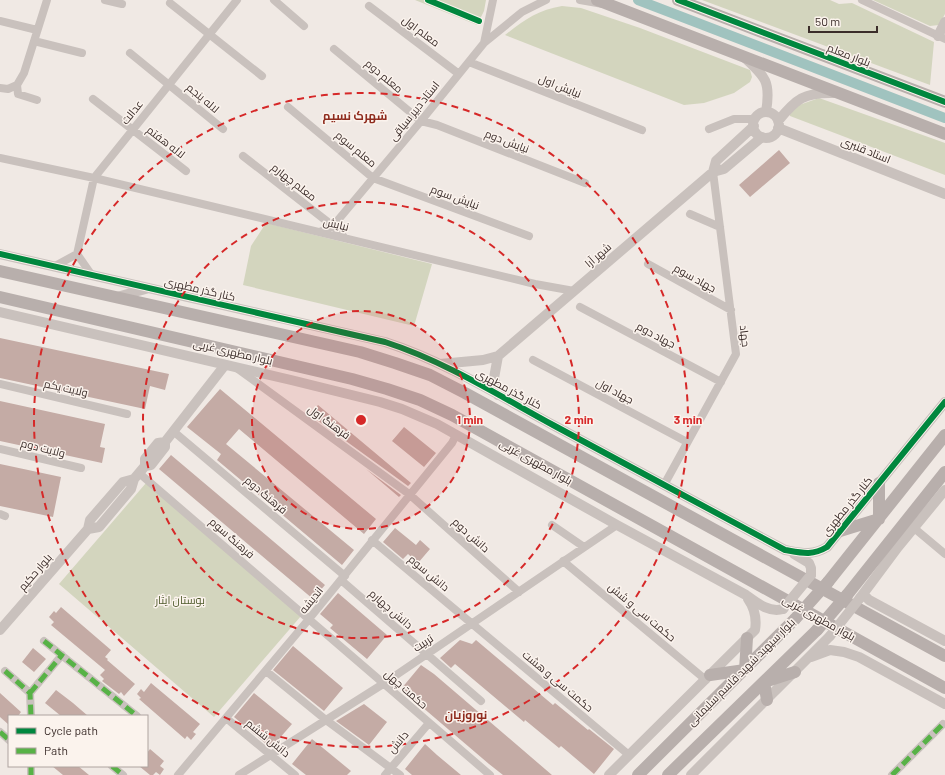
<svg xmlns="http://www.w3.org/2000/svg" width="945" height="775" font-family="Barlow,Cairo,sans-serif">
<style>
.green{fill:#d3d5be}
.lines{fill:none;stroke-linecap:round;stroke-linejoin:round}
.canal{stroke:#a0c3bf;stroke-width:10}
.building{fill:#c4aba5}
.minor{stroke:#c9c1bd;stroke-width:8}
.tertiary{stroke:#c9c1bd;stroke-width:10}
.primary{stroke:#b8afac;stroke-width:12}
.tertiary-bridge{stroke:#c9c1bd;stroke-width:10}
.primary-bridge{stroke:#b8afac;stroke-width:12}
.quiet{stroke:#57b246;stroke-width:5;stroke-dasharray:10 5;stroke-linecap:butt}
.cycleway-casing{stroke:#fbf3ed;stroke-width:8}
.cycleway{stroke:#00873e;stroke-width:6}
.ring{fill:none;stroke:#d62828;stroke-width:2;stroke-dasharray:7 5}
.labels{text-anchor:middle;stroke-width:3;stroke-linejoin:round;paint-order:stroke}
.street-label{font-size:11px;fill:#3b2d2a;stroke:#fbf3ed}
.park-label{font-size:11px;fill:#4f5b2c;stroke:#fbf3ed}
.neighbourhood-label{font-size:12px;font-weight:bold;fill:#8f2c1e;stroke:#fbf3ed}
.centre{fill:#d62828;stroke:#fbf3ed;stroke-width:2}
.ring-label{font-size:12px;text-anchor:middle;font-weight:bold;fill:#d62828;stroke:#fbf3ed;stroke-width:3;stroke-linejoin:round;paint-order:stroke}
</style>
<rect width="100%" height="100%" fill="#f0e9e4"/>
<path class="green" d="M415,0H486L484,11L477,25Z
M702,0H830L839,4L852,3L934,42L930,85Z
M873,0H945V14L939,25L930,26Z
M562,6L581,8L640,28L750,70L752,77L750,82L734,93L704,103L684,105L505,35C524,20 538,10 562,6Z
M819,98L945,143V175L790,116L788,109Z
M266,223L432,264L414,326L243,285L251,246Z
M146,483L301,616L214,717L59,584Z"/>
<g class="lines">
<path class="canal" d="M638,0L945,118"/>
</g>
<path class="building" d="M779,150L790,163L750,197L739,185Z
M0,338L169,374L165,390L150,386L145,409L0,378Z
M220,389L376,519L364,534L239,429L226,444L354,550L342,565L217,460L221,454L187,427Z
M0,401L105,424L100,447L105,448L102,463L0,441Z
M318,405L411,483L408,486L310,415Z
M404,427L436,453L424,467L392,441Z
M171,455L325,585L313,599L159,469Z
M0,464L61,477L53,517L0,506Z
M366,469L401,495L399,497Z
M395,528L416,545L420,540L430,549L418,563L408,554L403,559L383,542Z
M338,593L387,635L367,659L330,628L333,625L320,614Z
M61,607L111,650L105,657L108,659L107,660L135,684L124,696L121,692L119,694L102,681L104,679L100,675L105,670L51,625L54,622L49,617L54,611L56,613Z
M460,640L472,644L476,640L553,705L555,703L588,730L589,729L614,749L594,774L561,746L559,748L525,720L524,722L455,664L451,668L440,658Z
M293,646L343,688L324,711L273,670Z
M33,648L46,659L34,672L22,662Z
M421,665L434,674L552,775H503L489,764L401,689Z
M151,683L200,724L193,732L196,734L191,740L187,736L185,739L139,699L141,698L137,694L141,689L144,692Z
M56,690L73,703L88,716H61L45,703Z
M0,693L21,712L18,716H9V725L0,717Z
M254,693L292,724L271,748L234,717Z
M364,704L387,722L369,745L336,721Z
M312,739L351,771L347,775H306L292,764Z
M425,744L437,755L461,775H412L405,769Z
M150,749L164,761L160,766L164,769L160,775L156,772L153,775H150L139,766H147V753Z
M52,766H78L89,775H63Z"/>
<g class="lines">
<path class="minor" d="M105,0L122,4
M274,0L304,26
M580,0L603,4
M862,0L945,39
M170,3L262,76
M369,6L459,74
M0,21L37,30
M34,41L82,53
M484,43L522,12L546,0
M334,49L421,121L437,125L585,183
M130,53L223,129
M469,62L642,130
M17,85L24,73L47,0
M17,85L18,94L37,100
M0,88L8,89L17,85
M93,99L186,171
M288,107L373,178L529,236
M709,129L734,119H755
M243,156L333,226L345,238
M0,158L94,178L535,284L574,291
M690,214L720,227
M320,232L333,226L421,121L484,43L493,0
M77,254L94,178L237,0
M77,254L91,274
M648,264L731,310
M55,266L77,254
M580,307L721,382
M533,360L687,442
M238,369L409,494L519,592
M0,384L127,414
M173,431L345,576
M0,449L81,468
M139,473L490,775
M664,485L736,354L713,172
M0,514L5,516
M552,525L584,547
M914,528L945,554
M372,540L629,755
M563,561L706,680
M341,580L481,701
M44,641L137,716
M5,671L30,693L31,716
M266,671L326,720L400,775
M30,693L62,655
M226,718L295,775
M0,732L9,740
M31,766V775
M112,766L123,775
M178,775L309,619L452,443L456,435
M239,775L383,684L617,525
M385,775L429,723
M892,775L943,724"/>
<path class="tertiary" d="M938,36L945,22
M744,57C766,77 771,82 766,112
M753 125a13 13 0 1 1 26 0a13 13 0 1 1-26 0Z
M778,121C796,99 804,92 834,93
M778,128L945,194
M713,172L716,161L754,126
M0,254L385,342C444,361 498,395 553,425C630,467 708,508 785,550C802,553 812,556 827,547L945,402
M117,297L149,288
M0,312L291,380L380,402L402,409L437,424L617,525L746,595C757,603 769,613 783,609
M440,364L483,360L498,356L713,172L724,169L762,137
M498,395L494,378L498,356
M145,466V459L158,443L165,442
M88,529L99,527L131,489L134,479L145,466L151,465L165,447V442L225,365
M794,554L809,563L811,568V575
M863,594L869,600L945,641
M860,598L898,547L945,490
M0,630L88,529L90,520L123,482L134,479
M811,657L830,650L844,652L859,657L945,704
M609,775L755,630C757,618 755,609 748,599
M691,775L830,636"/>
<path class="primary" d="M597,0L945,134
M678,0L945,102
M0,271L360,352L395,363L430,375L465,393L945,656
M0,297L352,379L387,389L420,400L452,415L945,688
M840,531L879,519V483
M828,582L945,435
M847,595L945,472
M710,675L745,670L747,638
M767,700L764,682L795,672
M638,775L795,619
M668,775L817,630"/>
<path class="tertiary-bridge" d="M783,609L811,575
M830,636L860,598"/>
<path class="primary-bridge" d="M795,619L828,582
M817,630L847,595"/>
<path class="quiet" d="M44,641L137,716
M5,671L30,693L31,716
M30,693L62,655
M0,732L9,740
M31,766V775
M112,766L123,775
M892,775L943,724"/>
<g class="cycleway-casing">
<path id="cycleway" d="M428,0L479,21
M678,0L945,102
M0,254L385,342C444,361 498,395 553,425C630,467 708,508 785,550C802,553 812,556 827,547L945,402"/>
</g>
<use href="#cycleway" class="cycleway"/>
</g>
<circle cx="361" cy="420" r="109" fill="#d62828" fill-opacity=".12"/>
<g class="ring">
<circle cx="361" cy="420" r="109"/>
<circle cx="361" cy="420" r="218"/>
<circle cx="361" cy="420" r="327"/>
</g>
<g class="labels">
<g class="street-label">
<text transform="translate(421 31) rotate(37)" y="4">معلم اول</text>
<text transform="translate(849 55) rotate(21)" y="4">بلوار معلم</text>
<text transform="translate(384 76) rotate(40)" y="4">معلم دوم</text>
<text transform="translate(560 86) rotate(22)" y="4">نیایش اول</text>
<text transform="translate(203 98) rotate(40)" y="4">لاله پنجم</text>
<text transform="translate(414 111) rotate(-51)" y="4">استاد دبیر سیاقی</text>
<text transform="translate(132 112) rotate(-51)" y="4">عدالت</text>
<text transform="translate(507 141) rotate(21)" y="4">نیایش دوم</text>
<text transform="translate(166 142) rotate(38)" y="4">لاله هفتم</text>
<text transform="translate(356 149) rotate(40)" y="4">معلم سوم</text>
<text transform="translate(866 150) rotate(22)" y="4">استاد قنبری</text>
<text transform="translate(294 182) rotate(38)" y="4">معلم چهارم</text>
<text transform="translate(455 197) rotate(20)" y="4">نیایش سوم</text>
<text transform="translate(336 224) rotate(13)" y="4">نيايش</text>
<text transform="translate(598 255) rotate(-41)" y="4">شهر آرا</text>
<text transform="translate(695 278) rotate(29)" y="4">جهاد سوم</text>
<text transform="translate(200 289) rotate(13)" y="4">کنار گذر مطهری</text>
<text transform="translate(656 335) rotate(28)" y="4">جهاد دوم</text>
<text transform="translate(745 336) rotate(83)" y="4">جهاد</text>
<text transform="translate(233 352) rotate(13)" y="4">بلوار مطهری غربی</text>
<text transform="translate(66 388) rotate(13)" y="4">ولایت یکم</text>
<text transform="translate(509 389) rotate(28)" y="4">کنار گذر مطهری</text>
<text transform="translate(615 391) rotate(28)" y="4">جهاد اول</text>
<text transform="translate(329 422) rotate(36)" y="4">فرهنگ اول</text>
<text transform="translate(43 448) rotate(14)" y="4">ولایت دوم</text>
<text transform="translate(536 462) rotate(29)" y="4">بلوار مطهری غربی</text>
<text transform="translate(266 495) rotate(40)" y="4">فرهنگ دوم</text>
<text transform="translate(847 506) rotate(-51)" y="4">کنار گذر مطهری</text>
<text transform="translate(471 535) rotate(42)" y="4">دانش دوم</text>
<text transform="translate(232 538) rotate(41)" y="4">فرهنگ سوم</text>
<text transform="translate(35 572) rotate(-49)" y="4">بلوار حکیم</text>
<text transform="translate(429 573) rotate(40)" y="4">دانش سوم</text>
<text transform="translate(311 600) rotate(-51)" y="4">اندیشه</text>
<text transform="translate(391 609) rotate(41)" y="4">دانش چهارم</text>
<text transform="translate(642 612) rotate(40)" y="4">حکمت سی و شش</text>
<text transform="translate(819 618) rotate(29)" y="4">بلوار مطهری غربی</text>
<text transform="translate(423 643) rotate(-34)" y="4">تربیت</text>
<text transform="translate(741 672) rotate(-45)" y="4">بلوار سپهبد شهید قاسم سلیمانی</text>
<text transform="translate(558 681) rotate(40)" y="4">حکمت سی و هشت</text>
<text transform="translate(406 689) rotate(41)" y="4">حکمت چهل</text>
<text transform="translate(268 738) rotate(39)" y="4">دانش ششم</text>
<text transform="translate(398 742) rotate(-50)" y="4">دانش</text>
</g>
<g class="park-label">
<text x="180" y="604">بوستان ایثار</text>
</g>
<g class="neighbourhood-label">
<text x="355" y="120">شهرک نسیم</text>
<text x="466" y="719">نوروزیان</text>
</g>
</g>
<circle cx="361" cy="420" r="6" class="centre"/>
<g class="ring-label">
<text x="470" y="424">1 min</text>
<text x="579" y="424">2 min</text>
<text x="688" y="424">3 min</text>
</g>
<rect x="8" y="715" width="140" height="52" fill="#fbf3ed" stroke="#aea49f"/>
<rect x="16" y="728" width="20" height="6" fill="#00873e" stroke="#aea49f"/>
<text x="44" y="735" font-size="12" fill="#3b2d2a">Cycle path</text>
<rect x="16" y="748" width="20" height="6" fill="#57b246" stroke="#aea49f"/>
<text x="44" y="755" font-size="12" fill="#3b2d2a">Path</text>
<path d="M809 26v6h68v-6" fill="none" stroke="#3b2d2a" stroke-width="2"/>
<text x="815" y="26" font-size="12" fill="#3b2d2a" stroke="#fbf3ed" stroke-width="3" paint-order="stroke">50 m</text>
</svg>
